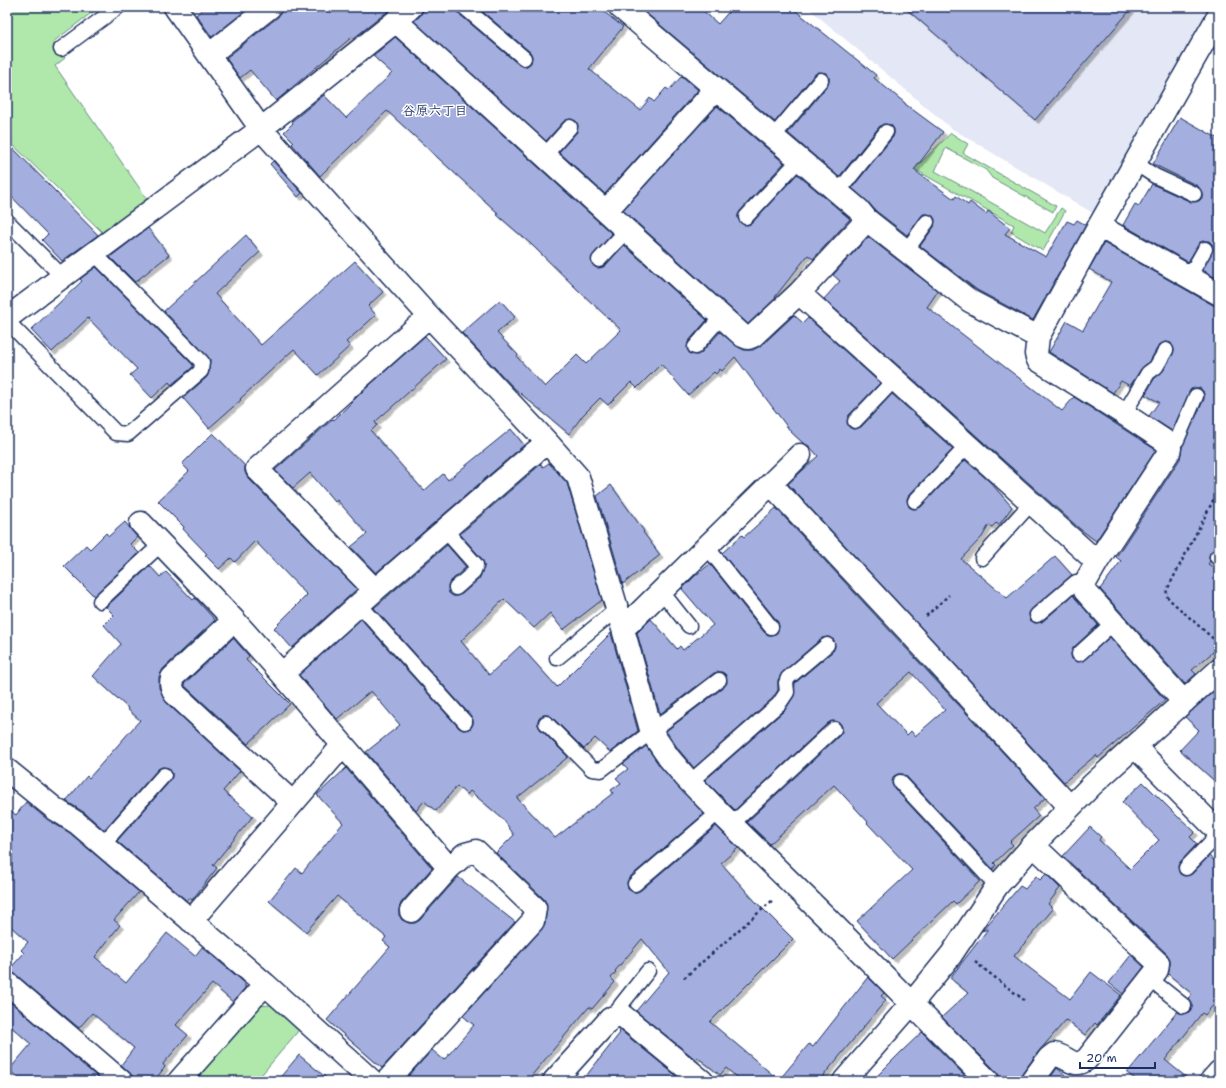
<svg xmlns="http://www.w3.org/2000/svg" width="1226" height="1088" font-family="'Shantell Sans','Klee One',sans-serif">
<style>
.built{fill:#e4e7f5}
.green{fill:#b0e8ab;stroke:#668c84}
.building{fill:#a4afdf;stroke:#1b2f5e;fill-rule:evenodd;filter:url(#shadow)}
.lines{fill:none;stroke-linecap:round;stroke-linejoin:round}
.lane-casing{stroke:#1b2f5e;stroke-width:17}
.street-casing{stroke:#1b2f5e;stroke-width:25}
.path{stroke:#1b2f5e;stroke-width:2.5;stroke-dasharray:3 3;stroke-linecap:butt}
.lane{stroke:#fff;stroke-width:14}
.street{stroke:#fff;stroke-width:22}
.labels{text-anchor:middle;stroke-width:3;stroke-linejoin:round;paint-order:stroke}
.neighbourhood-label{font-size:13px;font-weight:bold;fill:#1b2f5e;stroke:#fff}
</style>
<defs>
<filter id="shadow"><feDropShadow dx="3.5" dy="3.5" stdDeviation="0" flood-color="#0004"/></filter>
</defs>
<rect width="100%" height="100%" fill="#fff"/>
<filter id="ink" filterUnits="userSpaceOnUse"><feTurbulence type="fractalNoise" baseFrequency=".025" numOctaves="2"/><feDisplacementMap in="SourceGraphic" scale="8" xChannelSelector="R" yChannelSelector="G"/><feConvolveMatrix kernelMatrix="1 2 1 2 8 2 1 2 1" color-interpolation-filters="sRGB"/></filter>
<g filter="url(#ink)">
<path class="built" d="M807,7H1213L1096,215L951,128Z"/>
<path class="green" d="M7,7H99L53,42L65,58L55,66L147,199L103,233L7,139Z
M951,133L968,144L963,153L1056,206L1053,212L992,178L986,170L946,148L935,171L1045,233L1061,208L1065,211L1043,251L1011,232L1014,225L914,169Z
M271,1005L299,1030L258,1079V1081H191L259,1006Z"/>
<path class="building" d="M205,7H250L212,37L196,15Z
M282,7H393L354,38L352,37L276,101L250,70L240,78L226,58L278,17L281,12Z
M423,7H456L458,13L518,64L523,66H527L531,63L532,56L530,52L477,7H598L623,27L589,69L640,110L650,98L654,102L666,88L669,90L682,76L698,90L605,194L559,152L577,132L578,125L576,121L571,119L564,121L546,141L414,21L420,16L423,11Z
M639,7H699L718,24L733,7H791L876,75L874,78L905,103V104L943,132L914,170L954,199L956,196L968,205L970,202L986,214L988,211L1010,228L1005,234L1046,257L1067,221L1074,224L1077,220L1086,225L1033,320L977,290L920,246L934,227L935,219L932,215L927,214H923L907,235L876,211L867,201L852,188L893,137L894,134V129L891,125L883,124L879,127L839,177L788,133L828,85L829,82V77L826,73L818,72L814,75L775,122Z
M904,7H1133L1035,120Z
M395,37L612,234L593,255L591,262L594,266L597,268L605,266L624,245L707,320L688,342L687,349L690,354L697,355L701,353L720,332L738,347L744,350H753L762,345L794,315L803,323L808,318L880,383L849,415L847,423L849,427L853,429L861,427L892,394L953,449L909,495L907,499L909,507L913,509L921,507L965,460L990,482L1012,507L999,525L996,523L992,527L989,525L982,537L961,559L1007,598L1055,556L1072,575L1032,609L1029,613L1030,620L1035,623L1042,622L1073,595L1098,625L1073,648L1071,655L1072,659L1077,662L1084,660L1110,637L1165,700L1098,758L1096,755L1064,782L788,484L818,456L809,446L803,443L791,432L735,357L722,371L720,369L716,374L714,372L688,395L661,364L637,388L631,382L608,405L600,398L583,415L569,434L514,388L462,333L500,300L515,317L497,333L518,355L517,357L545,387L577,355L586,364L621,330L579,291L532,245L496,214L498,213L387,111L320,176L292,144L294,142L284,132L293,123L292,121L324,95L346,118L392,73L373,56Z
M717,106L784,163L740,211L738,215V219L741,223L748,225L752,223L797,174L850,219L813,259L808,255L775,297L776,298L748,324L623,210Z
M1180,117L1219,139V280L1203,270L1213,249L1212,244L1209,241H1205L1200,242L1188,262L1123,225L1135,204L1139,206L1152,184L1191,202L1199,201L1202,198V193L1198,186L1153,164Z
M7,142L98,235L62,261L42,240L48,234L7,192Z
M273,161L302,193L298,197L270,164Z
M148,228L169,255L135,282L110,257Z
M246,235L260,252L215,294L261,345L355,261L383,292L368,306L376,315L346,342L350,346L318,375L294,349L240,399L241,400L209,428L183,398L207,377L209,372L210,359L164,311Z
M868,237L938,291L927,307L1062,411L1074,397L1156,450L1096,541L1080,529L824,299L840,281L833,275Z
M1104,243L1213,305L1219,306V547L1213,550L1210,553L1209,557L1210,561L1208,564L1219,571V647L1192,670L1196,674L1185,684L1100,589L1121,561L1116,557L1180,459L1182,447L1204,399V395L1203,391L1200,388H1195L1191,389L1172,431L1149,416L1159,402L1145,395L1154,379L1163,371L1173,354L1174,350L1171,343L1166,342L1159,345L1150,361L1141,369L1130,386L1121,381L1113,393L1049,352L1067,321L1083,330L1111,282L1089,269Z
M96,267L193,365V367L171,385L169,382L152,398L130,375L137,369L88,318L52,352L31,330L82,281L80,279Z
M425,336L446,359L375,422L377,425L371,431L424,491L443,474L448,480L511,429L524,445L376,573L351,547L367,534L337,500L335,502L310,473L293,488L275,470L333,419L334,420L363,391Z
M213,433L245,466V472L248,478L357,589L292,648L274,628L307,595L255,541L235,562L231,558L219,569L205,555L207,554L183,529L184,527L158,501L189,471L182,464Z
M549,463L567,483L602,600L563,630L550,613L534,628L504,599L461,641L489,675L520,646L557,687L611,633L638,731L610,752L595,738L584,749L552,717L548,715H543L538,720V725L540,729L568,757L517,798L555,838L613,793L611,790L621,783L616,778L628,769L623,764L646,746L660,766L704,814L629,878L627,882L628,889L633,892H637L641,890L716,826L738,848L721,863L753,899L793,939L710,1022L779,1080L809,1044L813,1047L868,977L884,993L881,996L886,1000L819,1081H741L726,1068L720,1075L697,1057L695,1059L636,1011L669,972L642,939L615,971L616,972L611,978L615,982L592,1009L589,1007L527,1081H404L432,1050L444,1060L474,1025L463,1016L542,929L545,923L547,904L544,899L496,853L514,835L503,819L470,791L467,795L457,786L436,811L424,801L416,811L366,752L400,725L371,691L337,719L299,675L361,619L459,728L463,730L470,729L473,724V720L471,716L374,608L447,545L466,567L450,582L448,586L449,593L453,596H457L462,594L479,579L484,568V564L482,559L460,534L541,464L543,467Z
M611,485L644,531L643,532L660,555L623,584L597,496Z
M776,508L1045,798L1033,809L1039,816L1010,842L1013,845L994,863L996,865L993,869L906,776L903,774H898L894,776L892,784L894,788L980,881L956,904L953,901L892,959L857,921L912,870L867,823L868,822L834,785L770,844L747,822L840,735L842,732V727L840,723L832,721L828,723L735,810L705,780L785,710L794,696L795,683L833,651L835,647L834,640L829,637L822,638L783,672L778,680V690L773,698L694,768L679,750L666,731L724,687L727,683L726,675L722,672H718L714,673L660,714L637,633L651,619L677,649L680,646L683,650L713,625L682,589L696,575L710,564L764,632L768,635H772L777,633L779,626L778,622L722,553L742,535L744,537ZM911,672L945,710L915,736L911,731L907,735L876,703Z
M125,522L137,537L130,544L139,553L94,596L64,566L86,545L90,549L106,533L109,536Z
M150,566L160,577L166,572L193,600L195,598L215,620L163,669L159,677V688L167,703L240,771L223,791L253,816L213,865L217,868L192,900L189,898L187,901L117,841L170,781L172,777V773L169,768L162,767L158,769L104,830L85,813L66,801L87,776L89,778L140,720L127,709L128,708L93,676L121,644L104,625L114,615L106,607Z
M233,638L249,656L246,660L290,704L248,744L185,686L184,684Z
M1215,690L1219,694V785L1180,750L1199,730L1185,717Z
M346,768L432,868L401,903L399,909V915L402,920L409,923H415L420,920L458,877L515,922L382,1068L327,1020L390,947L383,941L386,937L337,896L306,932L269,901L296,868L302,873L343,823L317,795Z
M1143,782L1179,818H1180L1195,832L1190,837L1197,844L1180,862L1178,866L1180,874L1184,876L1192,874L1209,856L1219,865V998L1205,1015L1202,1013L1165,1060L1191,1081H1138L1127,1073L1177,1012L1183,1014L1190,1012L1192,1008V1003L1188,998L1192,994L1168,974L1170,964V959L1167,954L1063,856L1090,827L1101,837L1099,840L1130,869L1159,840L1122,802Z
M26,802L48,820L70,833L139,892L114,920L120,925L95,957L126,983L167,933L195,956L202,947L245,983V988L233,1002L212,984L176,1025L188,1035L163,1064L165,1067L154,1081H133V1077L129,1072L121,1065L134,1048L92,1013L79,1028L15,974L8,971L24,953L21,950L28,942L7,923V808L16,815Z
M1046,874L1060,888L1048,904L1053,909L1014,956L1070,999L1091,972L1121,995L1097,1025L1095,1023L1085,1035L1066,1020L1039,1051L1022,1074L1020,1081H1000V1077L997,1072L942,1017L968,993L950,978L988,929L982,931L983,930L1020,886L1025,889L1036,876L1040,880Z
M1131,955L1144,967L1123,994L1109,983Z
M7,999L102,1081H22L9,1070L31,1044L7,1023Z
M620,1030L679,1078L677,1081H582L620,1033L619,1032Z
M922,1032L970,1081H872L901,1052Z
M299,1055L330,1081H277Z
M1057,1068L1072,1081H1048Z"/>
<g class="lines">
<g class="lane-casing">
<path id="lane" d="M464,7L524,58
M61,49L118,7
M773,137L821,80
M545,155L570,127
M1135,163L1155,176L1194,194
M838,192L886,132
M746,217L799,160
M7,221L62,276
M906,251L927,222
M599,260L627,230
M1189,277L1205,249
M7,321L116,433L128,434L201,371L202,362L94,253
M695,347L722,316
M1124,414L1148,373L1156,367L1166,350
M855,421L895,379
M1170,448L1177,440L1196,396
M915,501L968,445
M445,530L476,565L473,573L456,588
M707,547L771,627
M1217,557L1219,558
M982,558L1032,502
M662,592L689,626
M100,601L161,544
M359,604L465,722
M1037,615L1076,582L1085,583
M1079,654L1113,623
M557,658L617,609
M546,723L592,769L601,770L719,680
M690,782L779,704L787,692L786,683L788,678L827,645
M900,782L997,886
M732,824L834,729
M102,845L164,775
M1186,868L1219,834
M635,884L719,812
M1150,979L1184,1006
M616,1016L621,1005L648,971"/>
</g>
<g class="street-casing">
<path id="street" d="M175,7L261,129L429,316L547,442L578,477L623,629L652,733L669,758L687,779L719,812L829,920L988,1081
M620,7L859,210L867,220L970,301L1038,337L1099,226L1219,15
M396,21L743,336L748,338L753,336L799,293
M209,55L270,7
M606,211L716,89
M867,220L799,293L1097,562L1085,583L1084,587L1085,591L1184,702
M1099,226L1219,294
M7,318L261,129L396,21L411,7
M1038,337L1036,354L1038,360L1124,414L1168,443L1170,448L1169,452L1097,562
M771,484L909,632L1070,807
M141,523L234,620L282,674
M375,590L257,469L429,316
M234,620L172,678C170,684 172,688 175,694L293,803
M623,629L800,455
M343,745L449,868
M1135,747L1219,832
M7,770L55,809L77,823L265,984L372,1081
M191,921L343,745L282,674L375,590L547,442
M7,983L121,1081
M179,1081L265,984
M387,1081L533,921L535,908L476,851L465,854L449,868L411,911
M554,1081L610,1019L616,1016H623L702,1081
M844,1081L912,1003L951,955L997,886L1033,845L1093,784L1219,670
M1032,1081L1049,1058L1054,1054C1068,1056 1073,1070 1087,1059L1157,970L1158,963L1033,845
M1211,1081L1219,1072"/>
</g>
<path class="path" d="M1219,489L1167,590L1166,595L1170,600L1219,644
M926,616L949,595
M975,962L1024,1000
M684,978L774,899"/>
<use href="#lane" class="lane"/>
<use href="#street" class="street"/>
</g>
</g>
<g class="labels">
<g class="neighbourhood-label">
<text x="435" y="115">谷原六丁目</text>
</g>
</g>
<rect width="1226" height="1088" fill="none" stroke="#fff" stroke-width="24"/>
<rect x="12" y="12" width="1202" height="1064" fill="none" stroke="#1b2f5e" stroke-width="1.5" filter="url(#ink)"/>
<path d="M1080 1062v6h75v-6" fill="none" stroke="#1b2f5e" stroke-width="2"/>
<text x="1086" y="1062" font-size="12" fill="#1b2f5e" stroke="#ffffff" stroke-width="3" paint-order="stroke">20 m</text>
</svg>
